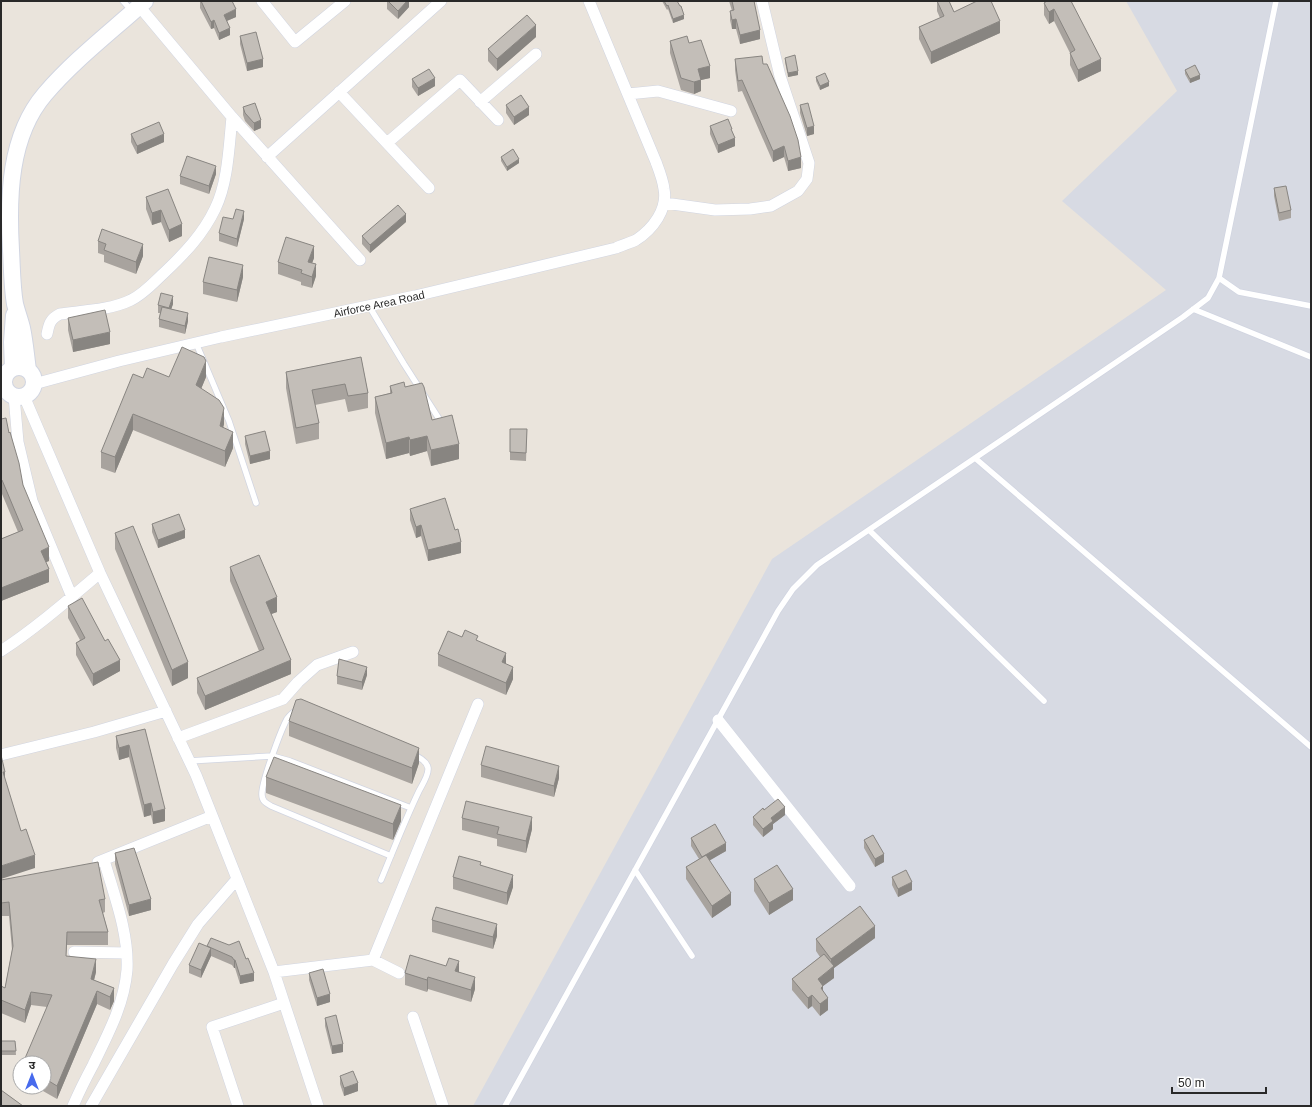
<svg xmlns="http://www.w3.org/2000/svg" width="1312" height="1107" font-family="Arial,'Noto Sans Devanagari',sans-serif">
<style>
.airport{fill:#d7dae3}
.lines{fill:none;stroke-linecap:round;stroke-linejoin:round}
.lane-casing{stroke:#d1d5e1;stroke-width:7}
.street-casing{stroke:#d1d5e1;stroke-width:12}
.secondary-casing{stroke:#d1d5e1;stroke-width:18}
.lane{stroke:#fff;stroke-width:5.5}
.street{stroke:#fff;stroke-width:11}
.secondary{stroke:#fff;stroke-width:16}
.wall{fill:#a8a39e}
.shaded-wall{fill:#888581}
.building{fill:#c3beb8;stroke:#888581}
.labels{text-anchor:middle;stroke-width:3;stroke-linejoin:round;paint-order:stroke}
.street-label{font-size:11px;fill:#292929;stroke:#fff}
</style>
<rect width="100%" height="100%" fill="#eae4dc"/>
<path class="airport" d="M1126,1H1311V1106H473L772,559L1166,290L1062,201L1177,91Z"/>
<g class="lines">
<g class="lane-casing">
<path id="lane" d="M123,1L131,10
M1219,278L1239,292L1311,306
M369,306L404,364L443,425
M1193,309L1311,357
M196,343L229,421L256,503
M975,458L1311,747
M869,530L1044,701
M296,711C292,713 290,715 287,719C281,730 261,783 262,795C262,801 266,803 271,806L391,856
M189,761L272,756L290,761L411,808
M635,870L692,956
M381,880C393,851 405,820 419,791C422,785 429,775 428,768C427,761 419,757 412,754
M505,1106L778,611L793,589L817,565L1183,317L1208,298L1219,278L1276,1"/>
</g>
<g class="street-casing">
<path id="street" d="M262,1L295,42L345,1
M139,6L232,117L360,260
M339,92L429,188
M628,94L658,91L731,111
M480,102L536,54
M387,143L460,80L498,120
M267,157L441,1
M665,203L715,210L750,209L771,206L798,191L807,179L809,163L780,76L762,1
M47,334C49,324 50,319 60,314C82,311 111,310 131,300C144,294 155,281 166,271C185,253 203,234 215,209C228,183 229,146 232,117
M34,384L119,361L221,337L415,296L616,248C622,245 630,243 636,240C653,229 668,209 664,189C663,180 659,170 656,162L589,1
M14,396L18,442L32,501L72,597
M24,396L100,573L196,775L274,972L318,1106
M1,651C36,628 68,600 100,573
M718,720L850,886
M178,738L283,699L298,682L317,665L353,652
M1,755L94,732L166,711
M98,862L212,816
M74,952L126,953
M373,960L478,704
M274,972L373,960L399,973
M413,1017L443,1106
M73,1106C79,1092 86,1078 93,1065C108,1034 124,1005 127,970C129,933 114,895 104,860
M91,1106L173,964L198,924L237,879
M238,1106L212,1027L284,1003"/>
</g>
<g class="secondary-casing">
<path id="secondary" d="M4 382a15 15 0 1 1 30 0a15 15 0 1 1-30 0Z
M13,368L12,342L14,315
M28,370C26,356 25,342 22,328C20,320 17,312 15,304C12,287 12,268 11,250C8,197 9,136 45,94C75,59 112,31 145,1"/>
</g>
<use href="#lane" class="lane"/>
<use href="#street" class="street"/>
<use href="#secondary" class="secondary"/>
</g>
<path class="wall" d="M200,1L236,17L227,21L230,35L219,40L214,28L211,29L200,8Z
M387,1H409V7L398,19L387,9Z
M662,1H677L684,19L673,23L668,9L667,10Z
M729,1H754L760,39L740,44L736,29H732L730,20V11H732Z
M937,1H949L954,12L1000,33L931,64L919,39V27L940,18L937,11Z
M1045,1H1071L1101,71L1078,82L1070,65V53L1054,21L1049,24L1044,15V3L1045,2Z
M240,36L263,67L247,71L240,44Z
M536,37L497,71L488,61V49Z
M670,41L689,43L710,78L701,80V91L694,94L681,90L670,53Z
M785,58L798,75L788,77L785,62Z
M735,59L763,64L801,168L788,171L784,157L773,162L742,91L738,92L735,70Z
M1185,70L1200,79L1190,83L1185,74Z
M816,77L829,86L820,90L816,81Z
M412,79L435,86L418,96L412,87Z
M506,105L529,115L514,125L506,113Z
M800,105L814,134L807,136L800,113Z
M243,107L261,128L254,131L245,121L243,115Z
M710,126L732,131L735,146L718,153L710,134Z
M131,134L164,142L137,154L131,142Z
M501,157L519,163L507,171L501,161Z
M216,174L209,194L180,184V176Z
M1274,188L1291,210V218L1279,221L1274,196Z
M168,189L182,236L169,242L161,222L152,225L146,209V197Z
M233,219H244L237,247L219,241V233Z
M406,222L370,253L362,244V236Z
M98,241L143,256L136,274L104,262V255L98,253Z
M314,258L312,263L316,276L312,288L301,285V282L278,274V262Z
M243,277L237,302L203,294V282Z
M173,304L171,309L188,321L185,334L159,327V319L160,313H158V305Z
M68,318L110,344L73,352L68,330Z
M361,357L368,393V408L348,412L345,399L315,405L319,423V439L296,444L286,388V372Z
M169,377H206L201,389L224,424L223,427L233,448L225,467L133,430L115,473L101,468V452L143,378Z
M390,386L405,387L432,420L459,459L431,466L427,451L410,456L409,453L386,459L375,413V397L390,393Z
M1,419L9,433L23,485L49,561L46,562L49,582L1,601V539L18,532L2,494H1Z
M510,429H527L526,461L510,460Z
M245,436L270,459L250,464L245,444Z
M410,509L461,553L428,561L421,536L416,538L410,520Z
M152,524L185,538L158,548L152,532Z
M115,533L188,678L172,686L115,549Z
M230,567L277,612L271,614L291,674L205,710L197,693V678L259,651L230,581Z
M68,606L105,641L120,671L93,686L76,655V643L80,640L68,618Z
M462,637L478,641L506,664L513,679L506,695L438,666V654Z
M367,675L362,690L337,684V676Z
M289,721L419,763L412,784L289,736Z
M145,729L165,821L153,824L151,815L144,817L129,757L119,760L116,748V736Z
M481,765L559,778L554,797L481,777Z
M266,777L401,821L393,840L266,793Z
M764,810L785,815L773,824V829L763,837L753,825V817Z
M462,818L532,829L526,853L497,846V839L462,830Z
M691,838L726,851L709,860L731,905L712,918L686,879V867L699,859L691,846Z
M864,840L884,862L875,867L864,848Z
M115,853L151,910L129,916L115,864Z
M481,865L513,887L507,905L453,889V877Z
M892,877L912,890L898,897L892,885Z
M754,879L793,900L769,915L754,891Z
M1,880L105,899V912L103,913L108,932V945H67L66,956L96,972L94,980L114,988V1001L110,1010L97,1004L57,1099L36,1087H44V1063L47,1007L31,1005L25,1023L1,1013V986L5,988L12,950L9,916H1Z
M432,920L497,936L493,949L432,932Z
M875,938L834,968V978L823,986V991L828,1010L820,1016L812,1006L808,1009L792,990V979L820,957L816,951V939Z
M229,945L254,981L240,984L235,968H234L232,965L211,956L201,978L189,973V965L207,946Z
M459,972L475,989L471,1002L428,989L427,992L405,985V973Z
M309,973L330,1002L317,1006L309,980Z
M325,1018L343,1052L332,1054L325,1026Z
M1,1041H15L16,1055H1Z
M340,1076L358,1091L344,1096L340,1084Z"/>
<path class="shaded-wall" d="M407,1H409V7L398,19V11Z
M236,9V17L224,22V15Z
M1054,9V21L1049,24V12Z
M684,15V19L673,23V19Z
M736,19V29H732V20Z
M214,20V28L211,29V22Z
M1000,21V33L931,64V52Z
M536,25V37L497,71V59Z
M230,28V35L219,40V33Z
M760,30V39L740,44V35Z
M263,59V67L247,71V63Z
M1101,59V71L1078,82V70Z
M710,66V78L701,80V91L694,94V82L698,69Z
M798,71V75L788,77V73Z
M1200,75V79L1190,83V79Z
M435,78V86L418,96V88Z
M829,82V86L820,90V86Z
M529,107V115L514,125V117Z
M261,120V128L254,131V123Z
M814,126V134L807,136V128Z
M164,134V142L137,154V146Z
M735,138V146L718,153V145Z
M784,146V157L773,162V151Z
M801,157V168L788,171V161Z
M519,159V163L507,171V167Z
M216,166V174L209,194V186Z
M161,210V222L152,225V213Z
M244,211V219L237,247V239Z
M406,214V222L370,253V245Z
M182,224V236L169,242V230Z
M143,244V256L136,274V262Z
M314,246V258L308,274V262Z
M316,264V276L312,288V277Z
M243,265V277L237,302V290Z
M173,296V304L169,316V308Z
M188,313V321L185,334V326Z
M110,332V344L73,352V340Z
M206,361V377L196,401V385Z
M224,408V424L220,441V426Z
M133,414V430L115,473V457Z
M233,432V448L225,467V451Z
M427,436V451L410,456V440Z
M409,437V453L386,459V443Z
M459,444V459L431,466V450Z
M270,451V459L250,464V456Z
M1,480H2V494H1Z
M421,525V536L416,538V527Z
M185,530V538L158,548V540Z
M461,542V553L428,561V550Z
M49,547V561L41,564V551Z
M49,569V582L1,601V588Z
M277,597V612L266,616V602Z
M506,653V665L502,662Z
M120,660V671L93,686V674Z
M291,660V674L205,710V696Z
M188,662V678L172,686V670Z
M367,667V675L362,690V682Z
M513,667V679L506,695V683Z
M1,739H2V747H1Z
M129,745V757L119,760V748Z
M419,748V763L412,784V768Z
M559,766V778L554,797V786Z
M3,772H5V785Z
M151,803V815L144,817V805Z
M401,805V821L393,840V824Z
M785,807V815L773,824V829L763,837V829L771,818Z
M165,809V821L153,824V812Z
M532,817V829L526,853V841Z
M726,843V851L702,865V857Z
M884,854V862L875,867V859Z
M35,855V868L1,879V866Z
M513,875V887L507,905V893Z
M912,882V890L898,897V889Z
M793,889V900L769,915V903Z
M731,893V905L712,918V906Z
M151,899V910L129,916V905Z
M497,924V936L493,949V937Z
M875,926V938L834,968V978L823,986V997L818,979L831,969V959Z
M211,948V956L201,978V970Z
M96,959V972L91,992V979Z
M234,960H235V968H234Z
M459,961V973L455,971Z
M254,973V981L240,984V976Z
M428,977V989L427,992V980Z
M475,977V989L471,1002V990Z
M114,988V1001L110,1010V997Z
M97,991V1004L57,1099V1086Z
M31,992V1005L25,1023V1010Z
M330,994V1002L317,1006V998Z
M812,995V1006L808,1009V998Z
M828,998V1010L820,1016V1004Z
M343,1044V1052L332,1054V1046Z
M358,1083V1091L344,1096V1088Z"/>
<path class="building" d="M201,1H232L236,9L224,15L230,28L219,33L214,20L211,22Z
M388,1H407L398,11Z
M664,1H677L680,6H681L684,15L673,19L668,5L667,6Z
M732,1H754L760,30L740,35L736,19L732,20L730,11L734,10Z
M937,1H949L954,12L977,1H991L1000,21L931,52L919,27L944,16Z
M1047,1H1071L1101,59L1078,70L1070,53L1075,50L1054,9L1049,12L1044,3Z
M527,15L536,25L497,59L488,49Z
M256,32L263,59L247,63L240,36Z
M687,36L689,43L701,40L710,66L698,69L701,80L694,82L681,78L670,41Z
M795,55L798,71L788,73L785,58Z
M762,56L763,64H767L790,116L798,140L801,157L788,161L784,146L773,151L742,80L738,81L735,59Z
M1195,65L1200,75L1190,79L1185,70Z
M429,69L435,78L418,88L412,79Z
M825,73L829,82L820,86L816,77Z
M521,95L529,107L514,117L506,105Z
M255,103L261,120L254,123L245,113L243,107Z
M808,103L814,126L807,128L800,105Z
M728,119L732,129H731L735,138L718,145L710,126Z
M159,122L164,134L137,146L131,134Z
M513,149L519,159L507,167L501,157Z
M187,156L216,166L209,186L180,176Z
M1286,186L1291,210L1279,213L1274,188Z
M168,189L182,224L169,230L161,210L152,213L146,197Z
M398,205L406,214L370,245L362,236Z
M236,209L244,211L237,239L219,233L223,217L233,219Z
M102,229L143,244L136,262L104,250L106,244L98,241Z
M286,237L314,246L308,262L316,264L312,277L301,273L302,270L278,262Z
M209,257L243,265L237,290L203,282Z
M161,293L173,296L169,308L158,305Z
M162,307L188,313L185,326L159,319Z
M105,310L110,332L73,340L68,318Z
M182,347L204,357L206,361L196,385L219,400L224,408L220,426L233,432L225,451L133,414L115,457L101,452L133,374L143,378L147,368L169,377Z
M361,357L368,393L348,396L345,384L312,390L319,423L296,428L286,372Z
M404,382L405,387L422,383L424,387L432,420L452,415L459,444L431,450L427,436L410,440L409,437L386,443L375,397L392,393L390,386Z
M6,418L9,433L10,432L19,463L23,485L49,547L41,551L49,569L1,588V539L23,530L2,480H1V419Z
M510,429H527L526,453L510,452Z
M265,431L270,451L250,456L245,436Z
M445,498L455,530L458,529L461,542L428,550L421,525L416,527L410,509Z
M179,514L185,530L158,540L152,524Z
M133,526L188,662L172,670L115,533Z
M259,555L277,597L266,602L291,660L205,696L197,678L264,649L230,567Z
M82,598L105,641L108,639L120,660L93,674L76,643L85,638L68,606Z
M465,630L478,636L476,640L506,653L502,662L513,667L506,683L438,654L448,631L462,637Z
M339,659L367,667L362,682L337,676Z
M301,699L419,748L412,768L289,721L296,700Z
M145,729L165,809L153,812L151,803L144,805L129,745L119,748L116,736Z
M486,746L559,766L554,786L481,765Z
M1,755L5,772H3L21,831L26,829L35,855L1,866Z
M274,757L401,805L393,824L266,777Z
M778,799L785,807L771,818L773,821L763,829L753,817L763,808L764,810Z
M466,801L532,817L526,841L497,834L499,827L462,818Z
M715,824L726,843L702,857L691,838Z
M873,835L884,854L875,859L864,840Z
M134,848L151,899L129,905L115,853Z
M706,855L731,893L712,906L686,867Z
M459,856L481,862L480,865L513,875L507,893L453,877Z
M98,862L105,899L99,900L108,932H67L66,956L96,959L91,979L114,988L110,997L97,991L57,1086L44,1078V1063H23L52,995L31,992L25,1010L1,1000V986L5,988L13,946L9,902L1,903V880Z
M777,865L793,889L769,903L754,879Z
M906,870L912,882L898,889L892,877Z
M860,906L875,926L831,959L816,939Z
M436,907L497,924L493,937L432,920Z
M211,938L229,945L239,941L246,959L248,958L254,973L240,976L235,960H234L232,957L207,946Z
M199,943L211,948L201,970L189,965Z
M824,954L834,966L818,979L823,986L821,988L828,998L820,1004L812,995L808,998L792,979Z
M410,955L446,966L449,958L459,961L455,971L475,977L471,990L428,977L427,980L405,973Z
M323,969L330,994L317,998L309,973Z
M336,1015L343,1044L332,1046L325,1018Z
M1,1041H15L16,1051H1Z
M353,1071L358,1083L344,1088L340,1076Z
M1,1090L23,1106H1Z"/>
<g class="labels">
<g class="street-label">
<text transform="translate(379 304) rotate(-12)" y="4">Airforce Area Road</text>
</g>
</g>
<rect width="1312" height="1107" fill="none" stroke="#292929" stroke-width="4"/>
<g transform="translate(32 1075)"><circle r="19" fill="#ffffff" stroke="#a9a9a9"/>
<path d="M0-3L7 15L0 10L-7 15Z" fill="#476aed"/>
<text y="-6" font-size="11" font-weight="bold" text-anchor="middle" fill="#292929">उ</text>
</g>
<path d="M1172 1087v6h94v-6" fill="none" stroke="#292929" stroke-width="2"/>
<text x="1178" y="1087" font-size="12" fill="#292929" stroke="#ffffff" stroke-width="3" paint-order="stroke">50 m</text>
</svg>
